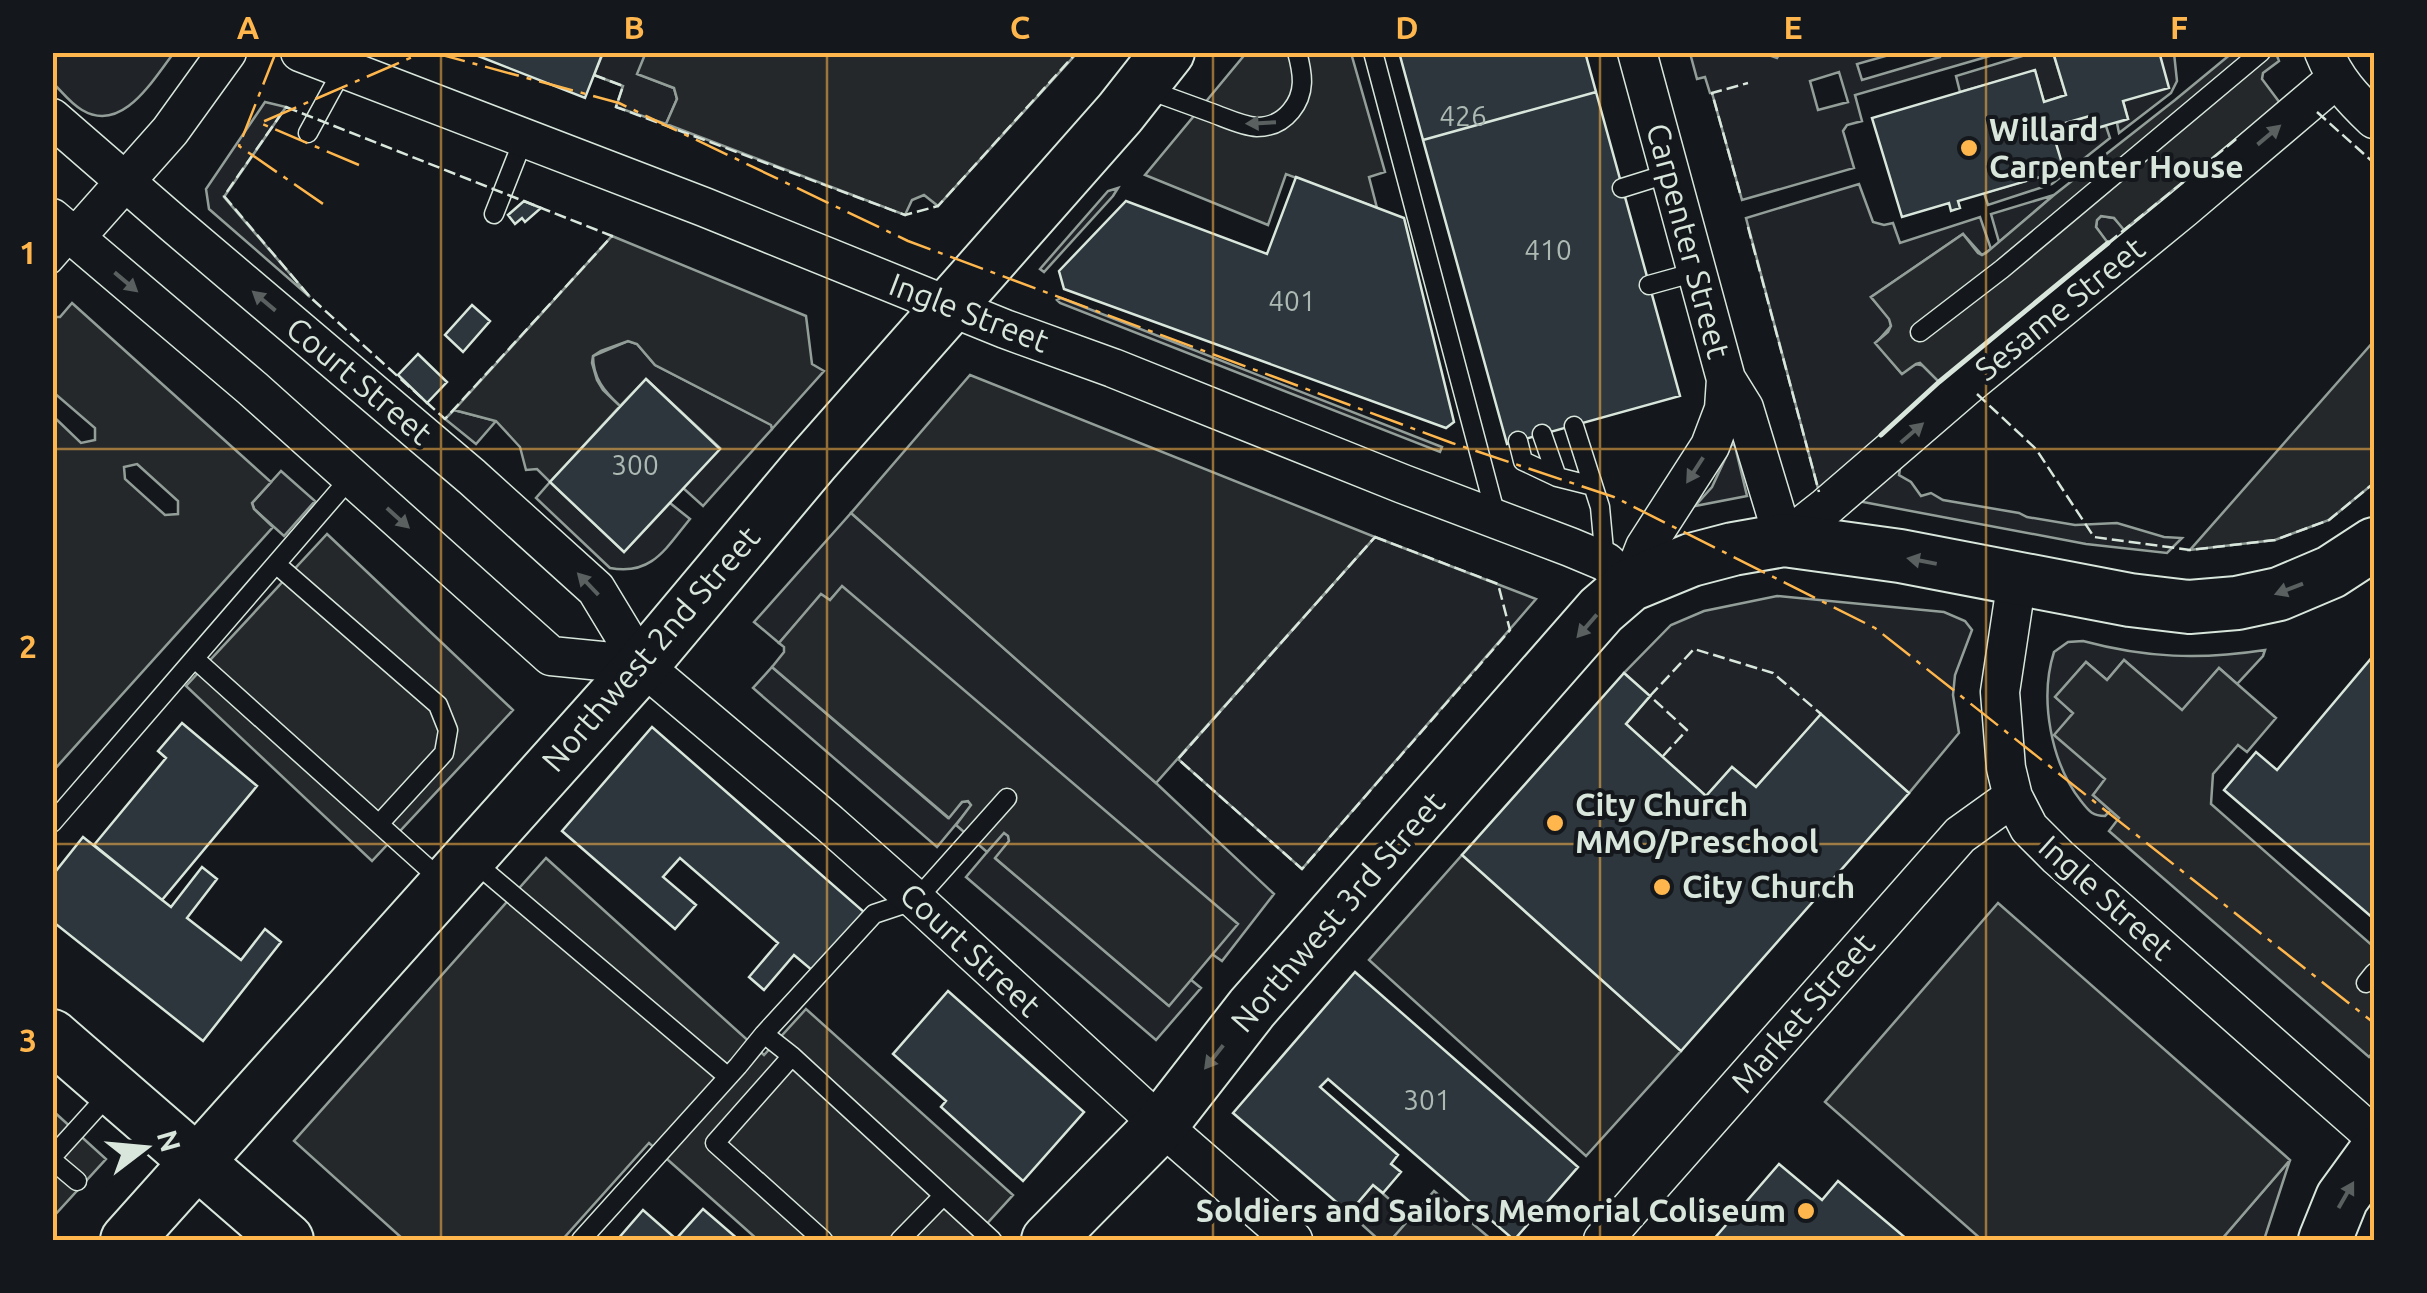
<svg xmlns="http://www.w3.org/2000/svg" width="2427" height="1293" font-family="Ubuntu,sans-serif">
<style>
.green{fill:#202428;stroke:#939e99;stroke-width:2.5;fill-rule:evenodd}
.parking{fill:#24282b;stroke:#939e99;stroke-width:2.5;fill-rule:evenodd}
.building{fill:#2c363c;stroke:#d8e6dc;stroke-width:2.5}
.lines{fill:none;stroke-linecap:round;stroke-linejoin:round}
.lane-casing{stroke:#d8e6dc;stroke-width:21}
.street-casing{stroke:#d8e6dc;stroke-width:41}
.secondary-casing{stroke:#d8e6dc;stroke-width:56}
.lane{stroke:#14181c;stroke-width:18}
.street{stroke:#14181c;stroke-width:38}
.secondary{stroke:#14181c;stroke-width:52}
.fence{stroke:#d8e6dc;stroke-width:2.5;stroke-dasharray:12 5;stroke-linecap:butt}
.wall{stroke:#d8e6dc;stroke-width:5}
.power{stroke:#ffb74d;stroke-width:2.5;stroke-dasharray:35 8 5 8;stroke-linecap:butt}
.oneway{fill:#59605f}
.grid{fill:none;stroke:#ffb74d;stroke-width:2.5;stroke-opacity:0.55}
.poi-dot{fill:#ffb74d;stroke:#14181c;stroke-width:4}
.labels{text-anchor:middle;stroke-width:8;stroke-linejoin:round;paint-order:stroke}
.number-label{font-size:28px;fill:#adbab4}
.poi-label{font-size:32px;font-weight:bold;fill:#d8e6dc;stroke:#14181c;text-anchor:start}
.street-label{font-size:32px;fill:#d8e6dc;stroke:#14181c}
.neatline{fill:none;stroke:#ffb74d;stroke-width:4}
.grid-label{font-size:32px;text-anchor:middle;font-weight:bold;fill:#ffb74d}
</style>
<rect width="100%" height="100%" fill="#14181c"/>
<path class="green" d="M168,52L173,54C152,81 122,134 82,110C71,104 62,92 53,83V53Z
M603,53H646L638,74L674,88L677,99L666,124L616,107L623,86L594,75Z
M1780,53H1896L1857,64L1862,80L1940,57V53H2000L1855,95L1862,121L1847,125L1843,131L1854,168L1742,200L1712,93H1710L1705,77L1697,79L1690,53H1763L1777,58ZM1839,72L1848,102L1818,110L1810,81Z
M2032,53H2053L2066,95L2044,102L2035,71L1960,92L1956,76Z
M2174,53L2177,81L2171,93L2119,133L2117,123L2128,119L2123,101L2160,55Z
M2291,95L1819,492L1746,218L1859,184L1873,222L1884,225L1893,223L1900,243L1980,217L1991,249L1982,255L1963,234L1871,297L1890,319L1891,326L1876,343L1901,373C1911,367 1916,360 1927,368L2107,243L2096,227L2097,220L2101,216L2114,218L2125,229Z
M265,102L286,107L224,197L310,297L209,209L206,189Z
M2093,115L2097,128L2106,126L2110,138L2052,184L1988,205L1984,193L2063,170L2051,127Z
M1118,188L1113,196L1044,272L1040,269L1108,191Z
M2054,195L1999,242L1991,214Z
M1061,298L1442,447L1440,452L1060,303L1057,300Z
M628,341L637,344L655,365L772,425V429L703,506L683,488L720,448L646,379L620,406C604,391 593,378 593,356Z
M454,410L496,421L476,444L445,419Z
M1732,444L1735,446L1747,496L1695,506L1712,487Z
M1901,462L1899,475L1911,482L1921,496L1931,493L1943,500L2019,513L2027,517L2075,525L2117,523L2164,537L2182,538L2167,553L2086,544L1863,502L1864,494Z
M281,471L315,501L284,536L254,509L252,503Z
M550,482L624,552L670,503L690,519C666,548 652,576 610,568L536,498Z
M851,513L1156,783L1274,894L1222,961L1212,954L1237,924L842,587L830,600L821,595L779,643L754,622Z
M1375,537L1536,599L1302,869L1178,759Z
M1777,596L1944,612L1965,621L1972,630L1955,675L1953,695L1959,733L1909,793L1821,715L1756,787L1732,767L1706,796L1626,724L1650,696L1624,673L1671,625L1704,611Z
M2083,641C2146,658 2200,660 2265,650L2263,656L2237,684L2219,668L2182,711L2124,660L2107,680L2086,662L2056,697L2073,713L2106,780L2093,795L2111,810L2105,816C2092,816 2089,811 2081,801C2051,763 2039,699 2054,652L2068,642Z
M772,667L948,818L962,802L968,801L972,805L937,847L753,688Z
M1004,832L1009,836V841L996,859L1168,1005L1190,979L1201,988L1156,1040L966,877Z
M2290,1160L2264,1240H2221Z
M1373,1185L1411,1218L1391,1240H1379L1349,1213Z"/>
<path class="parking" d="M646,52H1077V53L938,206L924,195L912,200L905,215L666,124L677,99L674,88L637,74Z
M1247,52L1351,53L1385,172L1369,177L1377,208L1286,174L1268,225L1145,175Z
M2232,53H2276L2279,61L2263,73L2262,79L2280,103L2124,230L2114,218L2101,216L2097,220L2096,227L2108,243L1939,382L1920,363L1916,364L1902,374L1875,343L1888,332L1891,326L1889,319L1871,297L1963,234L1978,253L1982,255L1986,253L2054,195L2175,100Z
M612,236L806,316L812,364L824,371L772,429L771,425L655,365L637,344L628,341L601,351L593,356L592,363L597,380L603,390L620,406L550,482L537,469L526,470L520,447L496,421L454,410Z
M72,303L271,482L252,503L254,509L273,527L53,771V416L81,443L95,440V428L53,392V317H60ZM137,464L178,501V514L165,515L125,479L124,467Z
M2374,341V483L2329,520L2275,540L2190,550Z
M970,375L1375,537L1156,783L851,513Z
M327,534L513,710L372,861L186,686Z
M842,586L1238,924L1169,1006L995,858L1009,841L1008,836L1004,833L987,852L956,825L971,805L968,801L962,802L949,818L772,667L784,652V647L779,643L821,594L830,600Z
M2124,660L2182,710L2219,668L2276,718L2247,752L2238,745L2213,774L2211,804L2374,947V1051L2369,1057L2109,831L2119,818L2093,795L2105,779L2054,735L2073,713L2055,697L2086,662L2107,680Z
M1462,855L1681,1051L1586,1156L1369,960Z
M546,858L764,1055L806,1009L1013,1195L972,1240H758L649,1143L562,1240H404L294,1141Z
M1998,903L2290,1160L2221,1240H1982L1825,1102Z
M52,1110L106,1159L53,1217H52Z
M1434,1191L1492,1240H1391Z"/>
<path class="building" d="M468,52H603L585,98Z
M1399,52H1585L1596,92L1423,140Z
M2053,52H2170L2160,55L2169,88L2123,101L2128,119L2097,128L2093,115L2051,127L2064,170L1958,201L1960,208L1951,211L1949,203L1902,217L1872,118L2035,70L2044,102L2066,95Z
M1596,92L1680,396L1507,444L1423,140Z
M1296,177L1404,218L1454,422L1446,428L1064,289L1059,271L1126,201L1267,254Z
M524,201L541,208L525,222L522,218L515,224L508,215Z
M472,305L490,321L463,352L445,335Z
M418,354L447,382L427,403L398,375Z
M646,379L720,449L624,552L550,482Z
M2374,655V919L2224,790L2256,752L2277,770Z
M1624,673L1650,696L1626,724L1706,796L1732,767L1756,787L1821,714L1909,793L1681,1051L1462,855Z
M182,723L257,786L162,900L94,845L166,758L158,751Z
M652,727L864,912L813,971L794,955L764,990L749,977L778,943L680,858L663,877L696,905L675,929L562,831Z
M83,837L171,907L202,867L217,879L187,918L241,960L265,929L281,942L203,1041L52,921V876Z
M1355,972L1578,1167L1514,1240L1328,1079L1320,1087L1398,1155L1391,1164L1401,1172L1383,1193L1373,1185L1349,1213L1233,1113Z
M948,991L1084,1112L1023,1181L941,1107L946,1101L893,1054Z
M1779,1164L1822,1200L1838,1181L1908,1240H1713Z
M703,1209L739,1240H617L643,1210L676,1239Z"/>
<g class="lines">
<g class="lane-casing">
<path id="lane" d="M1373,52L1496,516
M1146,89C1168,97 1190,105 1212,113C1226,118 1242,126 1257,127C1271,127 1282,122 1291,111C1306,93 1303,74 1297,52
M308,133L343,69
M1622,188L1670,173
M494,214L524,138
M52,264L75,238
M1649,285L1696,272
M1920,332L2002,269L2261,52
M1574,426L1600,507L1605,561
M1542,434L1557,477
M1518,441L1523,461L1557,477L1593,486
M276,564L438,705L448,730L444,753L379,824
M195,659L441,880
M52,823L351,477
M473,861L727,1076
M2366,983L2374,973
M764,1034L792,1056L992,1240
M792,1056L715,1143L823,1240
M52,1157L109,1094
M52,1160L77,1181
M581,1240L738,1066L764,1034L874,914L916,900L1007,798
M900,1240L943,1196"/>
</g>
<g class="street-casing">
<path id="street" d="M300,52L704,207L1005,329L1113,368L1403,484L1570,547L1606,562L1630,585L1645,547L1710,446L1724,409L1726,379
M1637,52L1726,379L1744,408L1784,540L1826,507L1964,388L2184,208L2337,78
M2324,52C2335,80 2353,99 2374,119
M52,118L174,224L472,477L596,589L642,665L829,823L916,900L1161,1125L1293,1240
M52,218L252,388L551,656L642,665
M75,238L170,131L227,52
M2017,579L2000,692L2006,768L2013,797L2029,828L2058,857L2374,1136
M1603,1240L1960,835L2013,797"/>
</g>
<g class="secondary-casing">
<path id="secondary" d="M52,1036L287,1240
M127,1240L642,665L813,461L1120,113L1168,52
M1048,1240L1161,1125L1252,1008L1601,610L1630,585L1691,560L1733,549L1784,540L1900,556L2130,600L2189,607L2237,603L2279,594L2331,572L2374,544
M2325,1240L2342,1198L2374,1154"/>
</g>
<use href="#lane" class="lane"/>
<use href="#street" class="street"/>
<use href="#secondary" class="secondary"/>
<path class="fence" d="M594,75L623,86L616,107L905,215L938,206L1077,52
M286,107L612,236L445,419L310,297L224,196Z
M2317,112L2374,163
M1740,193L1712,93L1748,83
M1748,227L1819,492
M2108,243L2240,136
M1977,394L2036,449L2094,537L2190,550L2275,540L2329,520L2374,483
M1375,537L1498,584L1510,630L1302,869L1178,759Z
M1663,756L1687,730L1650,696L1694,649L1773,673L1821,714"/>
<path class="wall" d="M1881,435L1939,382L2108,243"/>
<path class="power" d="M276,52L239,146L326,206
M431,52L619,103L908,241L1452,443L1614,497L1875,628L2374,1023
M359,165L260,123L424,52"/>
</g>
<defs><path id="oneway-solid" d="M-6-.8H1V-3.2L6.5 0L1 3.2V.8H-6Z" transform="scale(2.5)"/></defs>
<g class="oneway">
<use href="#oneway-solid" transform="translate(1261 123) rotate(177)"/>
<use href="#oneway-solid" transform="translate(2269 135) rotate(-40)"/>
<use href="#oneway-solid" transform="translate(126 282) rotate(40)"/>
<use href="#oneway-solid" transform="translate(264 301) rotate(-140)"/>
<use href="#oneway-solid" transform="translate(1912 433) rotate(-41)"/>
<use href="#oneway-solid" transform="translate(1695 470) rotate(123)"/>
<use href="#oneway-solid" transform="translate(398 518) rotate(42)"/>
<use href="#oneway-solid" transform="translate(1922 561) rotate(-169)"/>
<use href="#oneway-solid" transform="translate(588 584) rotate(-134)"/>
<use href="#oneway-solid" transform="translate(2289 589) rotate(159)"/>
<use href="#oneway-solid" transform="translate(1587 626) rotate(131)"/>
<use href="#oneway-solid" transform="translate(1214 1057) rotate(128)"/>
<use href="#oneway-solid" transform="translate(2346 1195) rotate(-60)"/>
</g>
<path class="grid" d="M441,52V1240M827,52V1240M1213,52V1240M1600,52V1240M1986,52V1240M52,449H2374M52,844H2374"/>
<g class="poi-dot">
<circle cx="1969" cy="148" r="10"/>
<circle cx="1555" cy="823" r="10"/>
<circle cx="1662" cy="887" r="10"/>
<circle cx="1806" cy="1211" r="10"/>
</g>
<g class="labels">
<g class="number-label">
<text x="1463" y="126">426</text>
<text x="1548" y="260">410</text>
<text x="1292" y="311">401</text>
<text x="635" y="475">300</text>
<text x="1427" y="1110">301</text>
</g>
<g class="poi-label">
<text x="1989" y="141">Willard<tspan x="1989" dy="37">Carpenter House</tspan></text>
<text x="1575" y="816">City Church<tspan x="1575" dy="37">MMO/Preschool</tspan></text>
<text x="1682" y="898">City Church</text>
<text x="1786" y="1222" text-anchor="end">Soldiers and Sailors Memorial Coliseum</text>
</g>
<g class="street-label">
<text transform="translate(1688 241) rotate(75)" y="11">Carpenter Street</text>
<text transform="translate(2060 309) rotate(-39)" y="11">Sesame Street</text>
<text transform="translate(969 313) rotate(21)" y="11">Ingle Street</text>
<text transform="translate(359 381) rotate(40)" y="11">Court Street</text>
<text transform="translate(651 649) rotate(-49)" y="11">Northwest 2nd Street</text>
<text transform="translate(2106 898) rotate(42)" y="11">Ingle Street</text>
<text transform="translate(1338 912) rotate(-49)" y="11">Northwest 3rd Street</text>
<text transform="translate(970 950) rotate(43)" y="11">Court Street</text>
<text transform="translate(1803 1013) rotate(-49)" y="11">Market Street</text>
</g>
</g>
<rect width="2427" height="1293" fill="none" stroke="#14181c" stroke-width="110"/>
<g transform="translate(145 1148) rotate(74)" stroke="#14181c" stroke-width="8" paint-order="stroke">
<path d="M0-8L18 38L0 25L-18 38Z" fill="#d8e6dc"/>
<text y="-15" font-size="28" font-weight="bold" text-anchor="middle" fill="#d8e6dc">N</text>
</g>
<rect x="55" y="55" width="2317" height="1183" class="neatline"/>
<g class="grid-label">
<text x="248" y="39">A</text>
<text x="634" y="39">B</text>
<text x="1020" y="39">C</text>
<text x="1407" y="39">D</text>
<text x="1793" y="39">E</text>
<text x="2179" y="39">F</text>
<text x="28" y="264">1</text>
<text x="28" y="658">2</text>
<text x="28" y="1052">3</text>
</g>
</svg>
